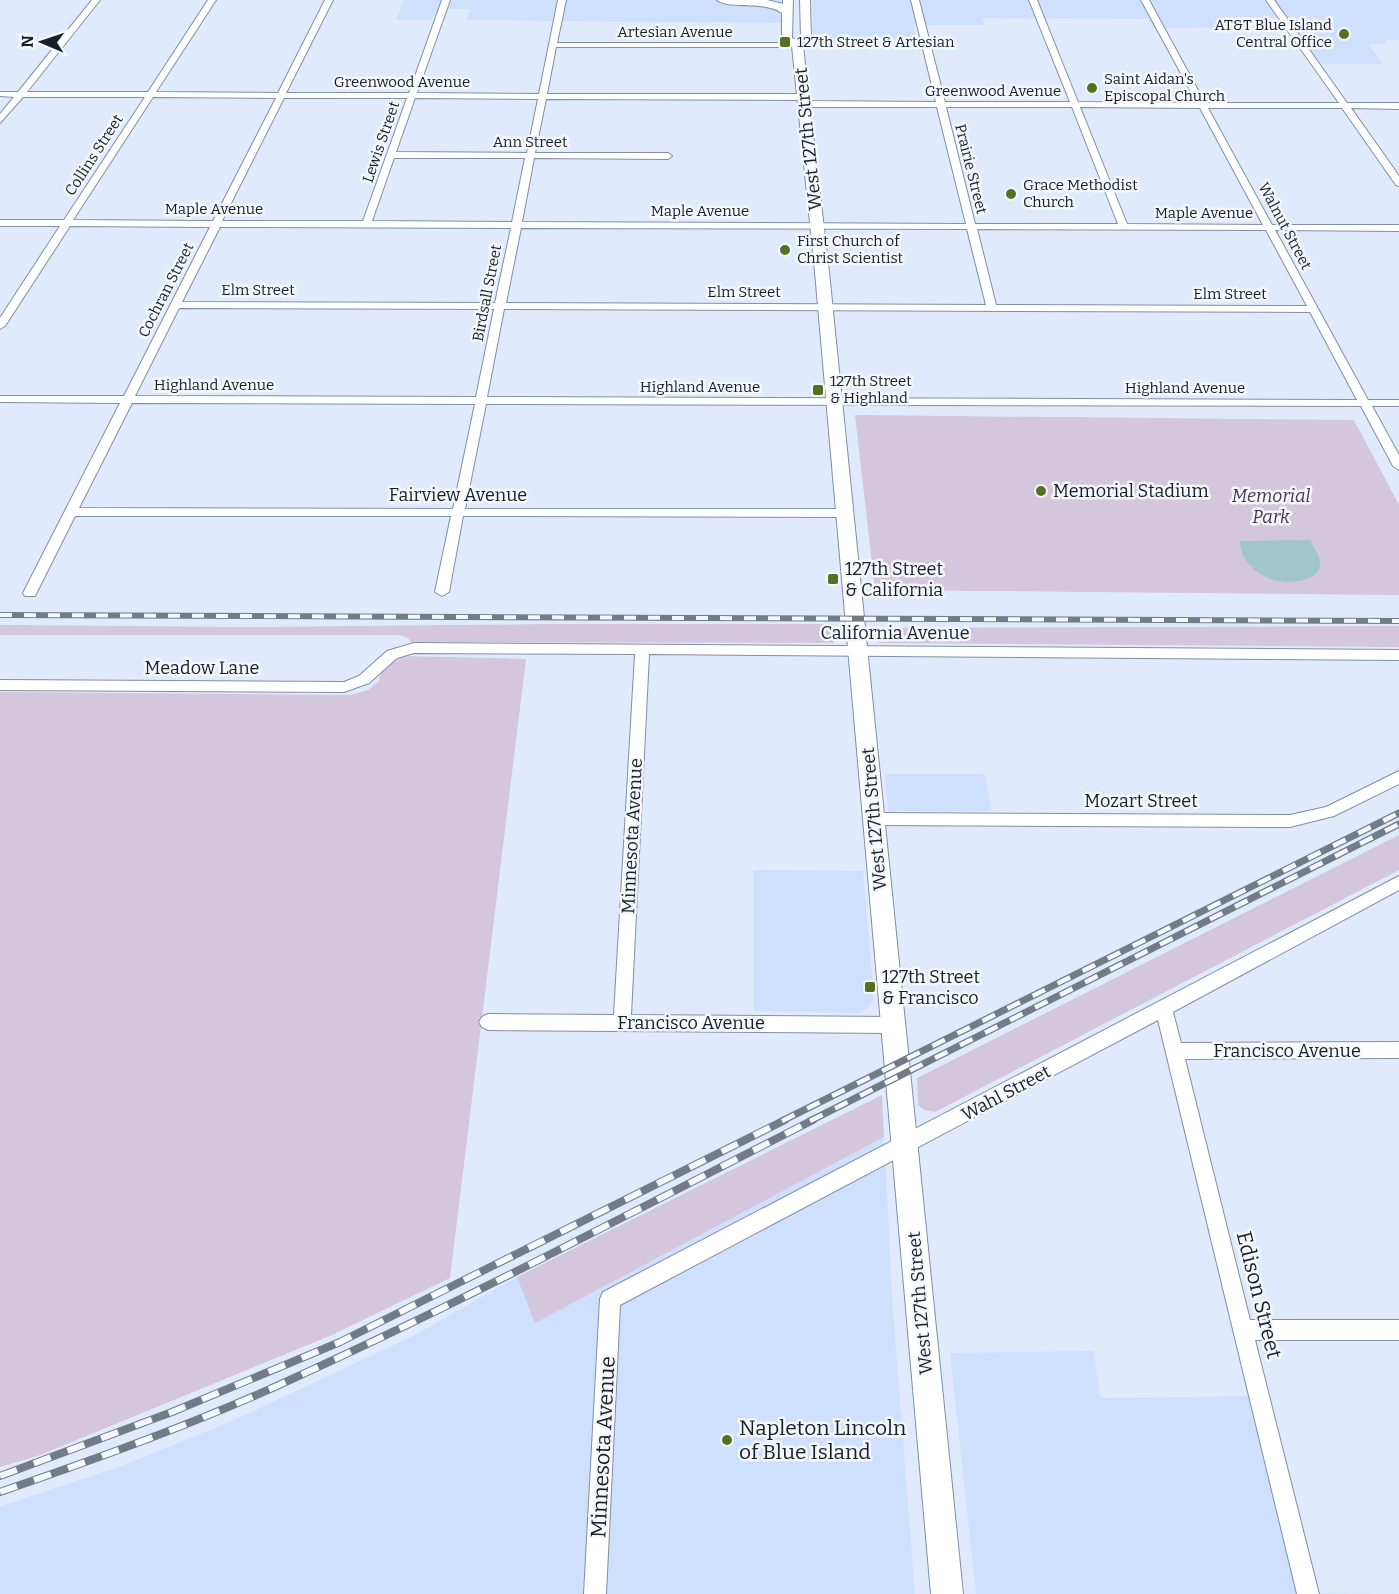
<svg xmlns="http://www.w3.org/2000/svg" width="1399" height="1594" font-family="Bitter,serif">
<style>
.built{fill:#cee0fe}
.green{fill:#d4c6dc}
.water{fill:#a0c6cb}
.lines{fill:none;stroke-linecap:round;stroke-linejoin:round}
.minor-casing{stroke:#818ea3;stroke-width:2}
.secondary-casing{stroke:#818ea3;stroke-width:2}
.minor{fill:#fff;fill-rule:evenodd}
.secondary{fill:#fff;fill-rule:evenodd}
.rail-far2-casing{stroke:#727b88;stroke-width:6}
.rail-far1-casing{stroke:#727b88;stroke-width:7}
.rail-casing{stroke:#727b88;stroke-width:8}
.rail-far2{stroke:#f4f7fc;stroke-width:4;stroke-dasharray:12;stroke-linecap:butt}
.rail-far1{stroke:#f4f7fc;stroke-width:4.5;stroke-dasharray:14;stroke-linecap:butt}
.rail{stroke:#f4f7fc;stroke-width:6;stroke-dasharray:18;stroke-linecap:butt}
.poi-dot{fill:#566f21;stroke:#f4f7fc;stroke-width:2}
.labels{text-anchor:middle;stroke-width:5;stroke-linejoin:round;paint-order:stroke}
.far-poi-label{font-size:15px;fill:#191f27;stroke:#f4f7fc;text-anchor:start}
.far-street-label{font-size:15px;fill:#191f27;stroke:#f4f7fc}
.street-label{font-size:18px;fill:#191f27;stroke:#f4f7fc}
.poi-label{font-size:18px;fill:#191f27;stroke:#f4f7fc;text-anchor:start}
.park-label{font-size:18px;font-style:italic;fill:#4a3156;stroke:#f4f7fc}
.near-street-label{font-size:21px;fill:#191f27;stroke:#f4f7fc}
.near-poi-label{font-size:21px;fill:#191f27;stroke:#f4f7fc;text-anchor:start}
</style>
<rect width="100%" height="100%" fill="#dfeafd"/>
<path class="built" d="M404,0H782L784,23L466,20L470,9H438L431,20H396Z
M813,0H1399V40H1385L1386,44H1368L1383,64H1321L1287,18L1235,17L1241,27L1153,28L1148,19L982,18L985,25H913L915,38H877V45H812Z
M885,774H985L991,811H888Z
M753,870L863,871L874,999L868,1008L859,1013L754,1011Z
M884,1137L893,1311L915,1594H0V1507L114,1469L232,1421L413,1336L517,1277L536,1322Z
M1093,1351L1101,1398L1260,1396L1308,1593L1399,1594H976L950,1353Z"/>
<path class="green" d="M855,415L1354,420L1399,505V595L875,590Z
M555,624H833L834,643L411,642L408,638L400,635H0V625L248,627Z
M1399,626V647L880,643L869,638L868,628Z
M403,656L526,659L450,1278L332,1335L40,1455L0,1467V692L350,695L368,690L379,681L381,673L389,665Z
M1399,835V870L935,1112L924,1110L918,1105L917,1078Z
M882,1095L884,1137L535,1323L517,1277Z"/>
<path class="water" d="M1310,540C1313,546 1319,555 1320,561C1323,584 1284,584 1270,579C1260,575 1251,568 1245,559C1241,554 1241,547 1239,541Z"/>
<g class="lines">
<g class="minor-casing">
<path id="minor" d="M92,0H100L27,92H148L208,0H216L156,92L278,93L325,0H333L286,93H409L442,0H450L417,93L539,94L558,0H566L557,43H800V47H556L547,94H803L807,97L803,100L546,99L535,153H668L672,156L668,159L534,158L522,222L966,224L937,107H804L800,104L804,101L936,102L911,0H919L945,102H1070L1029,0H1037L1078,102L1197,103L1141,0H1149L1205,103H1339L1266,0H1274L1347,103H1399V109L1351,108L1399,176V186L1396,185L1342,108H1208L1272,225H1399V231L1275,230L1368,400H1399V406H1372L1399,455V470L1393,466L1361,406L486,404L465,509H845L851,513L845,517L463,516L449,592L442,596L435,592L451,516H75L35,596H25L23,593L120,403L0,402V396H124L210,227L70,226L5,326L0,329V318L60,226H0V220H64L145,97H23L0,123V114L14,97L0,96V92H18ZM153,97L276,98L213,221L73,220ZM284,98H407L363,221H222ZM415,98L538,99L527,153L396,152ZM946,107H1072L1118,224H975ZM1080,107L1200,108L1263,225L1127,224ZM394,158H525L512,222L372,221ZM220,227L511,228L495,303L182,302ZM521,228L967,229L986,305L506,303ZM977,229L1266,230L1307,306L996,305ZM179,308L494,309L476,397L135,396ZM504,309L1310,312L1357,400L487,397ZM132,403L475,404L453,509L79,508Z
M414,643L1399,650V660L649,654L631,1015L893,1017L899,1020L902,1025L899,1030L893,1033L488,1030L482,1027L479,1022L482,1017L488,1014L614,1015L635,654L414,653L397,658L369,683L344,692L0,690V680L344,682L359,676L387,651Z
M1399,771V784L1334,816L1290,827L874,825L869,823L866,819L869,815L874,813L1290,815L1326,807Z
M1399,876V890L1173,1012L1181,1043L1399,1042V1058L1185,1059L1250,1320H1399V1340H1255L1319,1594H1297L1158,1020L620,1305L606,1594H584L600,1299L603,1292Z"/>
</g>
<g class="secondary-casing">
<path id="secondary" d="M717,0H767L783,4V0H793L792,38L797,40L801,37L800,0H810L811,38L803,46L829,272L963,1594H931L815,272L792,46L782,39V13C763,0 730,10 717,0Z"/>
</g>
<use href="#minor" class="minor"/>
<use href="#secondary" class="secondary"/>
<g class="rail-far2-casing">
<path id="rail-far2" d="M0,615L1399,621"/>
</g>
<g class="rail-far1-casing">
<path id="rail-far1" d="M782,1121L1399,813
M810,1121L1399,824"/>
</g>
<g class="rail-casing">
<path id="rail" d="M0,1476L172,1412L340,1342L785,1120
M0,1492C98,1458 197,1423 292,1379C468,1299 640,1208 813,1120"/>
</g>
<use href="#rail-far2" class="rail-far2"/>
<use href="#rail-far1" class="rail-far1"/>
<use href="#rail" class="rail"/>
</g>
<g class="poi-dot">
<circle cx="1344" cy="34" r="6"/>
<rect x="779" y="36" width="12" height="12" rx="3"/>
<circle cx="1092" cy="88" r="6"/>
<circle cx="1011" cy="194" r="6"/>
<circle cx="785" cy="250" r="6"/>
<rect x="812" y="384" width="12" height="12" rx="3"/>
<circle cx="1041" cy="491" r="6"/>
<rect x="827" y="573" width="12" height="12" rx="3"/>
<rect x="864" y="981" width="12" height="12" rx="3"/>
<circle cx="727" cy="1440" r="6"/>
</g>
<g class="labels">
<g class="far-poi-label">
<text x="1332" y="30" text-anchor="end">AT&amp;T Blue Island<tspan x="1332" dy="17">Central Office</tspan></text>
<text x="797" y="47">127th Street &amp; Artesian</text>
<text x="1104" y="84">Saint Aidan's<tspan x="1104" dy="17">Episcopal Church</tspan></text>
<text x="1023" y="190">Grace Methodist<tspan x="1023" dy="17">Church</tspan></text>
<text x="797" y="246">First Church of<tspan x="797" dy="17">Christ Scientist</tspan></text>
<text x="830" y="386">127th Street<tspan x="830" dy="17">&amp; Highland</tspan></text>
</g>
<g class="far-street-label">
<text x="675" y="37">Artesian Avenue</text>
<text x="402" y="87">Greenwood Avenue</text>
<text x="993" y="96">Greenwood Avenue</text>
<text transform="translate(381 142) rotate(-71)" y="5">Lewis Street</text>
<text x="530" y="147">Ann Street</text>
<text transform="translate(94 155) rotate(-57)" y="5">Collins Street</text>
<text transform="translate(971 169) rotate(76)" y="5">Prairie Street</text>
<text x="214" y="214">Maple Avenue</text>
<text x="700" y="216">Maple Avenue</text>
<text x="1204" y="218">Maple Avenue</text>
<text transform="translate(1285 226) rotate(62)" y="5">Walnut Street</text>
<text transform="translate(166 290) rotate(-63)" y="5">Cochran Street</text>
<text x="258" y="295">Elm Street</text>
<text x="744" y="297">Elm Street</text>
<text transform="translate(487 293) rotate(-79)" y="5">Birdsall Street</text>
<text x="1230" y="299">Elm Street</text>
<text x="214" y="390">Highland Avenue</text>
<text x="700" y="392">Highland Avenue</text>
<text x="1185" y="393">Highland Avenue</text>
</g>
<g class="street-label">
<text transform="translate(808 139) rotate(-96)" y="6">West 127th Street</text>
<text x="458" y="501">Fairview Avenue</text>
<text x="895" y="639">California Avenue</text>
<text x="202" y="674">Meadow Lane</text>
<text x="1141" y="807">Mozart Street</text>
<text transform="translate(874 819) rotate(-95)" y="6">West 127th Street</text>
<text transform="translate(632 836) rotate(-87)" y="6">Minnesota Avenue</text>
<text x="691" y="1029">Francisco Avenue</text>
<text x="1287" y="1057">Francisco Avenue</text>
<text transform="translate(1006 1093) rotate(-28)" y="6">Wahl Street</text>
<text transform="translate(920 1303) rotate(-95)" y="6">West 127th Street</text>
</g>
<g class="poi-label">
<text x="1053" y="497">Memorial Stadium</text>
<text x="845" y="575">127th Street<tspan x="845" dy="21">&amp; California</tspan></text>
<text x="882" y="983">127th Street<tspan x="882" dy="21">&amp; Francisco</tspan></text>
</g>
<g class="park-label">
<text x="1271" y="502">Memorial<tspan x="1271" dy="21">Park</tspan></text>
</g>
<g class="near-street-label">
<text transform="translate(1259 1295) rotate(76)" y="7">Edison Street</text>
<text transform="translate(603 1447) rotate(-87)" y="7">Minnesota Avenue</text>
</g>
<g class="near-poi-label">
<text x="739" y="1435">Napleton Lincoln<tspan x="739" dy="24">of Blue Island</tspan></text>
</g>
</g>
<g transform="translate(42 42) rotate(272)" stroke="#f4f7fc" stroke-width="4.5" paint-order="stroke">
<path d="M0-4.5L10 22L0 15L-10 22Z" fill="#191f27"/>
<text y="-9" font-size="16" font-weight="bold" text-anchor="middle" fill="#191f27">N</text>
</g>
</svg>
